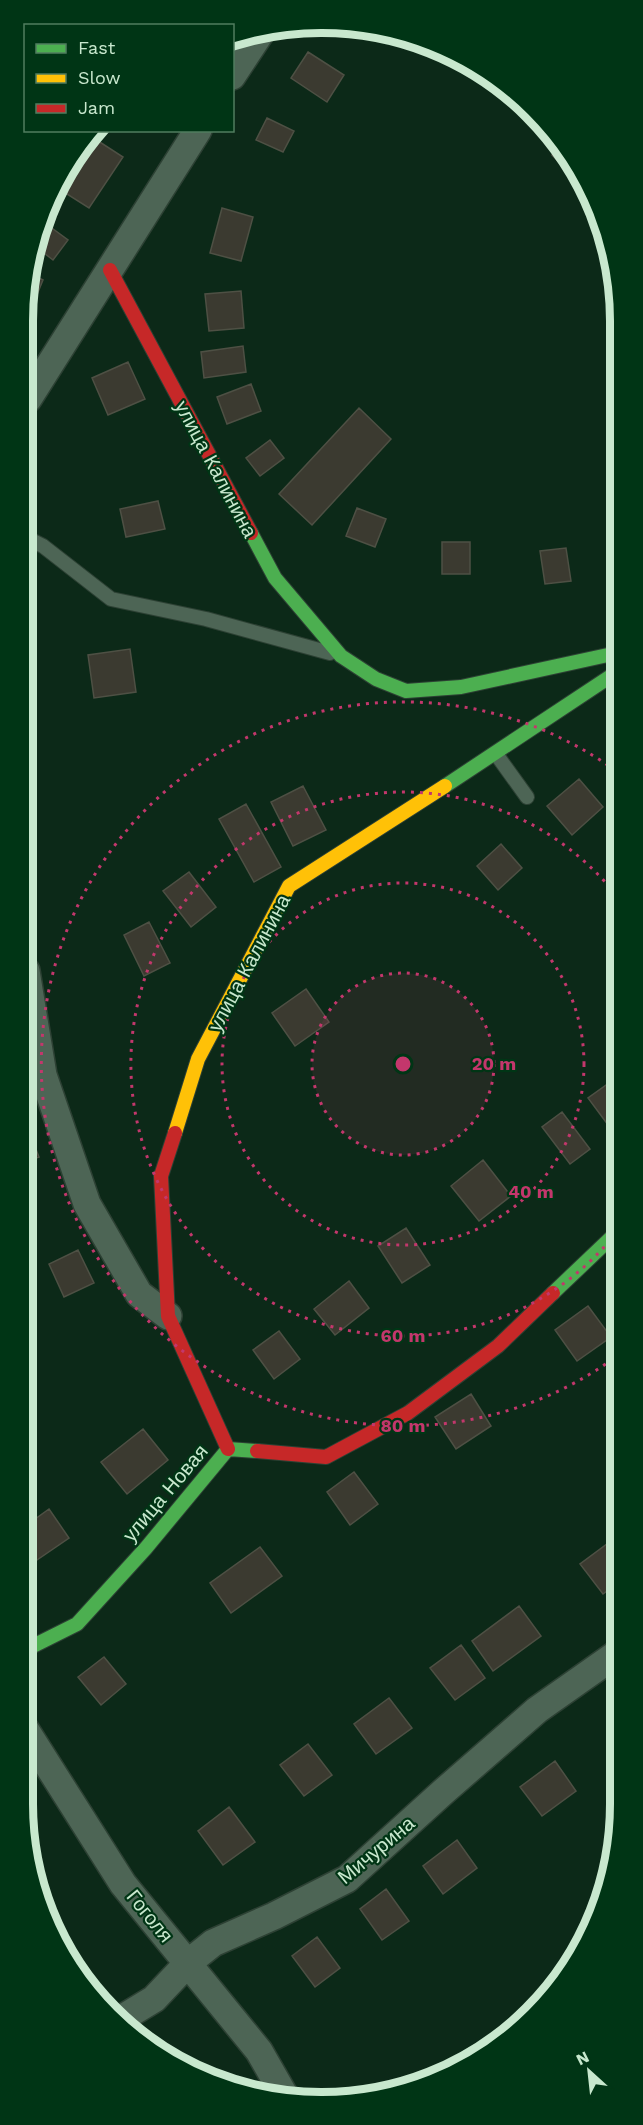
<svg xmlns="http://www.w3.org/2000/svg" width="643" height="2125" font-family="'Work Sans',sans-serif">
<style>
.building{fill:#3b3a30;stroke:#4e5044;stroke-width:1.5}
.lines{fill:none;stroke-linecap:round;stroke-linejoin:round}
.lane-casing{stroke:#2d4134;stroke-width:16}
.street-casing{stroke:#2d4134;stroke-width:30}
.fast-casing{stroke:#2d4134;stroke-width:16}
.slow-casing{stroke:#2d4134;stroke-width:16}
.jam-casing{stroke:#2d4134;stroke-width:16}
.lane{stroke:#4d6555;stroke-width:14}
.street{stroke:#4d6555;stroke-width:27}
.fast{stroke:#4caf50;stroke-width:14}
.slow{stroke:#ffc107;stroke-width:14}
.jam{stroke:#c62828;stroke-width:14}
.ring{fill:none;stroke:#c3376c;stroke-width:3;stroke-dasharray:3 6}
.labels{text-anchor:middle;stroke-width:4.5;stroke-linejoin:round;paint-order:stroke}
.street-label{font-size:20px;fill:#c8e8ce;stroke:#003515}
.rim{fill:none;stroke:#c8e8ce;stroke-width:8}
.centre{fill:#c3376c;stroke:#003515;stroke-width:3}
.ring-label{font-size:18px;text-anchor:middle;font-weight:bold;fill:#c3376c;stroke:#003515;stroke-width:4.5;stroke-linejoin:round;paint-order:stroke}
</style>
<rect width="100%" height="100%" fill="#0c2918"/>
<path class="building" d="M308,52L344,75L327,102L291,78Z
M267,118L294,131L283,152L256,140Z
M92,137L123,157L89,208L59,189L73,155Z
M561,146L590,190L591,195L552,155Z
M222,208L253,217L241,261L210,253Z
M45,223L68,240L53,260L35,246Z
M28,273L43,280L34,302L28,299Z
M241,291L244,328L209,331L205,294Z
M243,346L246,372L204,378L201,352Z
M128,362L145,399L108,415L92,378Z
M251,384L261,411L227,424L217,397Z
M359,408L391,439L312,525L279,494Z
M270,440L284,458L260,476L246,458Z
M158,501L165,529L126,537L120,509Z
M357,508L386,519L375,547L346,536Z
M442,542H470V574H442Z
M566,548L571,581L545,584L540,551Z
M130,649L136,692L94,698L88,655Z
M579,779L603,807L572,835L547,806Z
M303,786L326,830L293,846L271,802Z
M246,804L281,867L254,882L219,819Z
M501,844L522,868L498,890L477,866Z
M189,872L216,907L191,927L163,891Z
M149,922L170,963L144,976L124,935Z
M306,989L329,1022L295,1046L272,1013Z
M616,1078V1132L614,1133L588,1098Z
M562,1112L590,1149L570,1164L542,1127Z
M27,1126L39,1157L25,1162V1127Z
M483,1160L511,1196L479,1221L451,1186Z
M406,1228L430,1265L402,1283L378,1246Z
M78,1250L94,1283L64,1297L49,1264Z
M349,1281L369,1308L335,1335L314,1309Z
M588,1306L611,1337L577,1361L555,1330Z
M279,1331L300,1359L274,1379L253,1350Z
M471,1394L491,1426L456,1449L435,1417Z
M143,1429L168,1460L127,1494L101,1462Z
M354,1472L378,1504L350,1525L327,1492Z
M49,1509L69,1538L34,1562L23,1546L24,1527Z
M615,1538V1585L603,1594L580,1564Z
M260,1547L282,1576L231,1613L210,1583Z
M519,1606L541,1636L493,1671L472,1641Z
M461,1645L485,1678L455,1700L430,1668Z
M104,1657L126,1684L101,1705L78,1677Z
M389,1698L412,1728L376,1754L354,1724Z
M308,1744L332,1775L304,1796L280,1765Z
M555,1761L576,1791L542,1816L520,1787Z
M229,1807L255,1842L223,1865L198,1831Z
M457,1840L477,1868L443,1894L423,1866Z
M386,1889L409,1921L382,1940L360,1909Z
M317,1937L340,1968L315,1987L292,1956Z"/>
<g class="lines">
<g class="lane-casing">
<path id="lane" d="M27,538L43,546L111,599L206,619L330,653
M496,754L527,797"/>
</g>
<g class="street-casing">
<path id="street" d="M232,76L263,29
M28,399L198,130
M26,971L43,1075L87,1204L139,1294L168,1316
M23,1726L123,1884L259,2051L287,2100
M121,2019L154,1999L188,1963L213,1943L274,1916L347,1879L443,1792L537,1710L615,1655"/>
</g>
<g class="fast-casing">
<path id="fast" d="M251,533L275,578L341,656L376,679L406,691L461,687L617,653
M445,786L617,672
M553,1293L616,1233
M23,1651L77,1624L146,1548L228,1449L257,1451"/>
</g>
<g class="slow-casing">
<path id="slow" d="M175,1133L198,1059L289,886L445,786"/>
</g>
<g class="jam-casing">
<path id="jam" d="M110,270L251,533
M175,1133L161,1176L168,1316L228,1449
M257,1451L326,1457L408,1413L498,1346L553,1293"/>
</g>
<use href="#lane" class="lane"/>
<use href="#street" class="street"/>
<use href="#fast" class="fast"/>
<use href="#slow" class="slow"/>
<use href="#jam" class="jam"/>
</g>
<circle cx="403" cy="1064" r="91" fill="#c3376c" fill-opacity=".12"/>
<g class="ring">
<circle cx="403" cy="1064" r="91"/>
<circle cx="403" cy="1064" r="181"/>
<path d="M616 1233A272 272 0 1 1 616 895"/>
<path d="M613 1359A362 362 0 1 1 616 771"/>
</g>
<g class="labels">
<g class="street-label">
<text transform="translate(216 469) rotate(62)" y="7">улица Калинина</text>
<text transform="translate(249 963) rotate(-62)" y="7">улица Калинина</text>
<text transform="translate(165 1493) rotate(-50)" y="7">улица Новая</text>
<text transform="translate(376 1850) rotate(-40)" y="7">Мичурина</text>
<text transform="translate(150 1916) rotate(51)" y="7">Гоголя</text>
</g>
</g>
<path d="M0 0H643V2125H0ZM321 33H322A288 288 0 0 1 610 321V1804A288 288 0 0 1 322 2092H321A288 288 0 0 1 33 1804V321A288 288 0 0 1 321 33Z" fill="#003515" fill-rule="evenodd"/>
<path class="rim" d="M321 33H322A288 288 0 0 1 610 321V1804A288 288 0 0 1 322 2092H321A288 288 0 0 1 33 1804V321A288 288 0 0 1 321 33Z"/>
<circle cx="403" cy="1064" r="9" class="centre"/>
<g class="ring-label">
<text x="494" y="1070">20 m</text>
<text x="531" y="1198">40 m</text>
<text x="403" y="1342">60 m</text>
<text x="403" y="1432">80 m</text>
</g>
<rect x="24" y="24" width="210" height="108" fill="#003515" stroke="#507d5f" stroke-width="1.5"/>
<rect x="36" y="44" width="30" height="9" fill="#4caf50" stroke="#507d5f" stroke-width="1.5"/>
<text x="78" y="54" font-size="18" fill="#c8e8ce">Fast</text>
<rect x="36" y="74" width="30" height="9" fill="#ffc107" stroke="#507d5f" stroke-width="1.5"/>
<text x="78" y="84" font-size="18" fill="#c8e8ce">Slow</text>
<rect x="36" y="104" width="30" height="9" fill="#c62828" stroke="#507d5f" stroke-width="1.5"/>
<text x="78" y="114" font-size="18" fill="#c8e8ce">Jam</text>
<g transform="translate(589 2071) rotate(333)" stroke="#003515" stroke-width="4.5" paint-order="stroke">
<path d="M0-4.5L10 22L0 15L-10 22Z" fill="#c8e8ce"/>
<text y="-9" font-size="16" font-weight="bold" text-anchor="middle" fill="#c8e8ce">N</text>
</g>
</svg>
